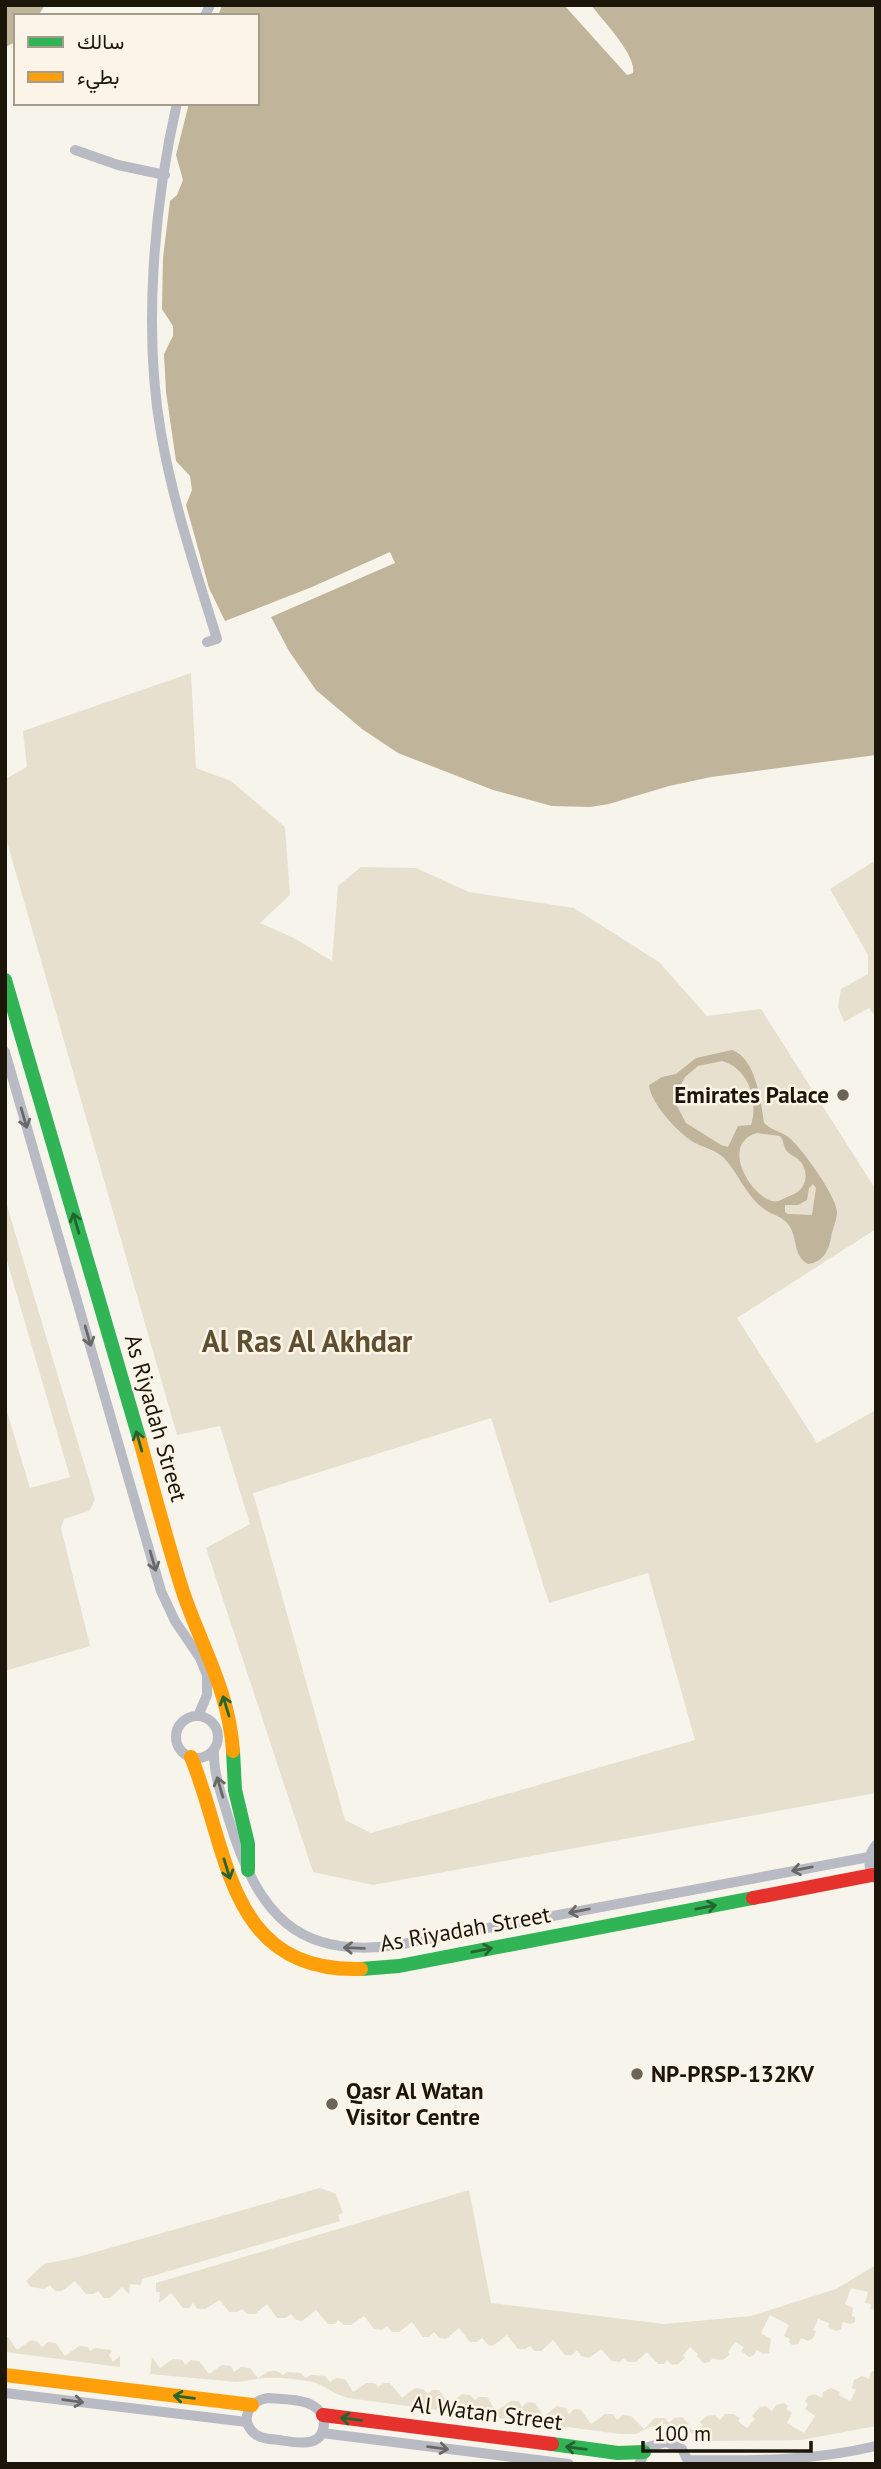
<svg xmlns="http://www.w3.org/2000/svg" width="881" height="2469" font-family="'PT Sans',Vazirmatn,sans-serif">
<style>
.green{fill:#e7e0cf;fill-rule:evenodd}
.water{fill:#c0b49a;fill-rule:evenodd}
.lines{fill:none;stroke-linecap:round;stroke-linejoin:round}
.street{stroke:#b9bbc4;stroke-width:10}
.fast{stroke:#30b455;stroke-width:14}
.slow{stroke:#ff9f0a;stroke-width:14}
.jam{stroke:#e5322d;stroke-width:14}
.oneway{stroke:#6a6866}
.oneway2{stroke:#26642f}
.poi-dot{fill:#696358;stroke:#fcf5e7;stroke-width:2.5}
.labels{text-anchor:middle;stroke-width:5;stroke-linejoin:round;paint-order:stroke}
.poi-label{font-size:23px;font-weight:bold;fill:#1c1509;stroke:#fcf5e7;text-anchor:start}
.street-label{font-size:23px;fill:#1c1509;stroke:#fcf5e7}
.district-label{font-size:30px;font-weight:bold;fill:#5e4f31;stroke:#fcf5e7}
</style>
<rect width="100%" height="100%" fill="#f7f4ec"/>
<path class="green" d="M191,673L196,768L231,781L285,827L290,895L260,923L294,938L332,961L338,886L361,867L416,868L469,892L574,908L659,962L707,1016L761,1009L876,1190V1229L737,1318L817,1443L876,1410V1793L373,1885L313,1872L206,1548L250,1524L220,1426L177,1435L5,835V779L27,767L23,731ZM491,1418L549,1603L648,1573L695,1740L371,1833L345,1820L253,1493Z
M876,860V1017L869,1008L844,1022L838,1007L841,989L868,974V955L830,889Z
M5,1199L95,1500L89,1511L64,1519L61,1528L90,1646L5,1671V1405L30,1488L70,1477L5,1254Z
M320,2188L336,2194L343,2213L338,2215L340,2221L142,2279L141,2285L130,2284L129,2294L122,2287L110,2298H104L98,2291L94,2294H86L75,2281L62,2291H55L50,2285L44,2289L31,2287L26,2281L44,2264L78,2257Z
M469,2190L491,2303L664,2324L751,2316L836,2289L876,2265V2310L870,2309L871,2304L865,2303L868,2292L851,2288L845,2304L853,2308L852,2316L855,2317V2322L851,2324L843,2322L841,2329L836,2331L828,2327L829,2323L818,2319L813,2330L816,2331L813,2338L808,2341L801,2338L798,2344L792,2345L789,2342L790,2339L784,2336L789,2325L770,2315L761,2333L771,2339L769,2353L763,2354L757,2350L754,2355L749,2357L741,2351L744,2347L735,2342L728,2352L730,2354C724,2360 722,2362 713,2358L709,2362L703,2363L697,2356L698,2354L690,2347L683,2355L685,2358L678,2364L672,2365L667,2360L664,2364H658L647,2352L636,2362H628L623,2358L620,2362L612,2361L601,2349L589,2358L581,2356L577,2350L572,2355H565L553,2340L541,2351H535L530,2346L525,2349H518L507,2335L494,2345L489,2346L482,2338L476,2342H470L459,2328L446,2339L439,2338L434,2332L429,2337H423L412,2322L399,2332H392L387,2326L382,2330L374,2329L364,2316L351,2325H344L338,2320L335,2324H328L316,2310L302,2321L296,2320L291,2314L286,2318H277L267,2304L255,2314H247L242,2309L237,2312H229L220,2300L205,2309H198L193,2303L189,2308H183L171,2293L159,2303L160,2292H156V2283Z
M5,2337H8L17,2350L31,2340L38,2342L42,2347L48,2342L56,2343L65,2356L79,2346L88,2347L90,2351L95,2348L111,2350L112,2351L109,2355L113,2362L120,2356V2367L5,2352Z
M152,2357L160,2368L173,2359L182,2360L185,2365L191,2360L199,2361L209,2374L222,2365L231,2366L234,2372L241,2367L250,2368L258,2378C267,2372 273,2367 283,2375L287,2372L301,2373L305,2378L312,2375L325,2376L330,2382L336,2378L345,2379L353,2392L366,2383H375L378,2387L384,2383H390L402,2398L415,2388L423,2389L428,2394L432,2390H439L449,2404L462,2394L470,2395L475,2400L479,2397H487L496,2411L511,2401H519L522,2407L527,2402L535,2403L544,2416L557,2406L566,2408L569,2414L574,2409L581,2410L591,2424L605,2414H613L617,2420L623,2415L631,2416L644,2429L655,2418H665L669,2423L674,2418L682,2417L689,2424L687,2426L697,2433L703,2425L700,2422L707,2416L715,2415L720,2420L725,2414H733L740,2418L738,2421L747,2428L755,2419L752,2416L760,2407L766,2406L772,2411L776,2405L784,2403L788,2406L786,2409L792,2413L787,2423L804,2433L815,2416L805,2409L808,2404L805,2401L808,2396L815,2394L822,2398L823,2392L831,2388L840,2392L839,2395L850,2401L856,2390L852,2388L854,2380L862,2376L869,2379L871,2372L876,2370V2426L801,2440L705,2441L685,2429L666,2424L650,2427L636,2434H620L348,2398C335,2395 326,2386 313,2382C297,2379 279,2377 263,2378C254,2379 246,2382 236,2382L150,2374Z"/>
<path class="water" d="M5,5H45L38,16H16V42L5,47Z
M222,5H564L627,75L633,73C637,55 602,20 591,5H876V755L711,777L669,786L609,804L590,807L552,806L493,790L398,753L362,729L316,690L289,651L271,617L395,563L390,552L312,587L225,621L209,588L186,505L192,490L190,476L176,461L166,392L164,354L173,336V326L162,309L163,258L170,201L177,195L183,180L176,155L189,103H257V16H218Z
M732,1050C756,1058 761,1102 764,1123C771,1130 779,1131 787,1136C800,1145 837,1197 837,1212C837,1220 832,1230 831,1238C828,1252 823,1262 808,1264C793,1255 798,1241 790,1227C784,1216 773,1216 764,1209C747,1197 738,1173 724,1158C716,1150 705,1148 695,1143C680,1135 650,1103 649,1085L662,1077L676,1074L696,1058ZM722,1061C748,1068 759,1100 751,1125L738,1126L728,1147L721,1145L686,1123L676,1104L677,1092L685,1077L698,1066ZM757,1133L780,1136C784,1141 783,1145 786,1150C789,1155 795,1156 799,1160C810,1171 807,1190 792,1195C785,1197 779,1203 772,1201C751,1196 719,1144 757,1133ZM813,1184L816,1188L812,1215L788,1214L785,1212V1205H798L807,1200L809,1188Z"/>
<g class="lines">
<path class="street" d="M205,16L210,5
M177,103C154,203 143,331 161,433C173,503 196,571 217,639L207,642
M75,150L118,165L165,175
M5,1052L161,1591L175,1621L200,1658L207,1675V1695L198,1716
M176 1737a21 21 0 1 1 42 0a21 21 0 1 1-42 0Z
M214,1750C213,1775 223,1799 230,1823C258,1913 297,1960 397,1945L869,1857
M876,1879C867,1868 867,1856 876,1845
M5,2393L247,2422
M268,2398C288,2400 317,2397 324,2420C325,2449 299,2443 279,2440C271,2439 260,2439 254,2433C238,2419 251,2400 268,2398Z
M322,2433L569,2464
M688,2460C752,2461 814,2461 876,2446
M639,2464L648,2447L666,2442L682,2449L689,2463"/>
<path class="fast" d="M5,980L140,1441
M233,1751L235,1790L248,1844V1870
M361,1969L399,1966L753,1898
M552,2444L618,2453L644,2452"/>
<path class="slow" d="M140,1441C154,1492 167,1542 183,1592C202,1648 229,1691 233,1751
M191,1757C229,1848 226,1973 361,1969
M5,2375L252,2405"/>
<path class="jam" d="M753,1898L872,1875
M323,2415L552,2444"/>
</g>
<defs><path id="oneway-shaft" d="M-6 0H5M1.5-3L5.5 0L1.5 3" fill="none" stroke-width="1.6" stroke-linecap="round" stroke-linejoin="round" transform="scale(1.75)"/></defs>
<g class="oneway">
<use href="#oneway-shaft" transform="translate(24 1118) rotate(74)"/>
<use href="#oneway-shaft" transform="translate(88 1336) rotate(74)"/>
<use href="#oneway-shaft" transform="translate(153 1561) rotate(74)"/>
<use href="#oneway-shaft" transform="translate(220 1787) rotate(-106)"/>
<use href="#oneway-shaft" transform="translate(802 1869) rotate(169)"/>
<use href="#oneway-shaft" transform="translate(579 1911) rotate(169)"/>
<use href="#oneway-shaft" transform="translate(354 1948) rotate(-178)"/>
<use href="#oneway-shaft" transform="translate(73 2401) rotate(7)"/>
<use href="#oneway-shaft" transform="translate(438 2448) rotate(7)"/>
</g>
<g class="oneway2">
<use href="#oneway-shaft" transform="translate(76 1223) rotate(-106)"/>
<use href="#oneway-shaft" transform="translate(139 1441) rotate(-106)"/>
<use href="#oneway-shaft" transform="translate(226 1706) rotate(-107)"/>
<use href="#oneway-shaft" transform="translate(227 1869) rotate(73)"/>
<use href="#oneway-shaft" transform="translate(706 1907) rotate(-11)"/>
<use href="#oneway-shaft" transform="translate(482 1950) rotate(-11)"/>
<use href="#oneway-shaft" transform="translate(184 2397) rotate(-173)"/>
<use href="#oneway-shaft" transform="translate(351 2419) rotate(-173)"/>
<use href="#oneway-shaft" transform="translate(576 2448) rotate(-173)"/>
</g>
<g class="poi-dot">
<circle cx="843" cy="1095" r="7"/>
<circle cx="637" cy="2074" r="7"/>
<circle cx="332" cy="2104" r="7"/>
</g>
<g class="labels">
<g class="poi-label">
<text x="829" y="1103" text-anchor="end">Emirates Palace</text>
<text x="651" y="2082">NP-PRSP-132KV</text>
<text x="346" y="2099">Qasr Al Watan<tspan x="346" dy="26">Visitor Centre</tspan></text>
</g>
<g class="street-label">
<text transform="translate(156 1418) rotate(74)" y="8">As Riyadah Street</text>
<text transform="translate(465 1929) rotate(-10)" y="8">As Riyadah Street</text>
<text transform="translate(487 2413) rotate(7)" y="8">Al Watan Street</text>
</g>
<g class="district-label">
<text x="307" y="1352">Al Ras Al Akhdar</text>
</g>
</g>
<rect width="881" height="2469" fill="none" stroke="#1c1509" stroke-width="14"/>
<rect x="14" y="14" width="245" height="91" fill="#fcf5e7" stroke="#a29b8e" stroke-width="2"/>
<rect x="28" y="37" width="35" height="10" fill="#30b455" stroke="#a29b8e" stroke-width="2"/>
<text x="77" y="49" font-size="21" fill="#1c1509">سالك</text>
<rect x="28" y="72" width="35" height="10" fill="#ff9f0a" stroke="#a29b8e" stroke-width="2"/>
<text x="77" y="84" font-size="21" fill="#1c1509">بطيء</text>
<path d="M643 2441v10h168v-10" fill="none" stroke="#1c1509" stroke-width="3.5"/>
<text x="654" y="2441" font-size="21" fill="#1c1509" stroke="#fcf5e7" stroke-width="5" paint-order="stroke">100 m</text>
</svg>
